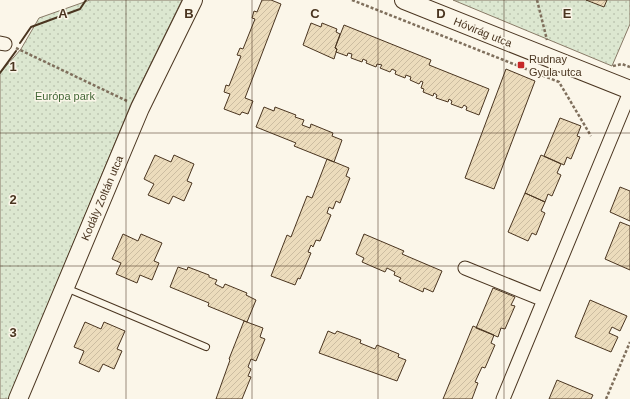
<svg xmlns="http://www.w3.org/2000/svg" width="630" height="399" font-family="Helvetica,sans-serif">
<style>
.park{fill:url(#park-dots);stroke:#887966}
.building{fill:url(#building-hatch);stroke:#4a3520}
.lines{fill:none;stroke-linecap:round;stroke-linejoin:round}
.lane-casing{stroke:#4a3520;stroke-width:8}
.street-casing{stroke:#4a3520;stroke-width:15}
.secondary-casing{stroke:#4a3520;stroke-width:20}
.path{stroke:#7f6f5c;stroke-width:2.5;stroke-dasharray:3 2;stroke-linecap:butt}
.lane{stroke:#fbf6e9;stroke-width:6}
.street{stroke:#fbf6e9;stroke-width:13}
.secondary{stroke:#fbf6e9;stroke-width:18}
.wall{stroke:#4a3520;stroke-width:2}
.grid{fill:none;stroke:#4a3520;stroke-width:1;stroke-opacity:0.55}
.poi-dot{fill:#c62828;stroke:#fbf6e9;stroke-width:1.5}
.labels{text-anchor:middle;stroke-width:3;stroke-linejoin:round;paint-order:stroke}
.street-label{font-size:11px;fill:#4a3520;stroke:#fbf6e9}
.poi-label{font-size:11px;fill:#4a3520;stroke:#fbf6e9;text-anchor:start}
.park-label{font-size:11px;fill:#436837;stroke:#fbf6e9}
.grid-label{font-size:13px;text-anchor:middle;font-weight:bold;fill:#4a3520;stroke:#fbf6e9;stroke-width:3;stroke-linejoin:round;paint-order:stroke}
</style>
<defs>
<pattern id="park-dots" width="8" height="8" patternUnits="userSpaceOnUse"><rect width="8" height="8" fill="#dce7d0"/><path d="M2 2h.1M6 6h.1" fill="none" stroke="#bec7b2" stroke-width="1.8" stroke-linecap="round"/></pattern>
<pattern id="building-hatch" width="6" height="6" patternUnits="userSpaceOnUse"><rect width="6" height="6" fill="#ecdcbc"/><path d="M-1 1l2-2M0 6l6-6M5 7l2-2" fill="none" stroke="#ccbda1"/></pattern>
</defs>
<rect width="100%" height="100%" fill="#fbf6e9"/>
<path class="park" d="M90,0H182L131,104L9,399H0V73L21,49L39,18Z
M453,0H630V24L612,66Z"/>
<path class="building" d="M262,0H271L281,4L245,98L253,101L248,114L242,112L240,115L224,109L230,94L224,92L226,85L229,86L241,56L237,55L240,48L243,49L255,19L252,18L254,11L257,12Z
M586,0H607L604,7Z
M311,23L321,27L322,23L337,29L336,32L340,34L335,48L337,49L334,59L303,45Z
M344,25L431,60L429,65L489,89L479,115L466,110L467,107L464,105L462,108L451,104L452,101L449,99L448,102L436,98L437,95L434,93L433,96L423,92L424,89L421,88L423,82L421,81L419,84L410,80L411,77L406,75L405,78L395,74L396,71L392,69L390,72L380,68L382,65L377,64L376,67L366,63L367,61L363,59L362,62L351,58L352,54L348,53L347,56L336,52L337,49L335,48Z
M506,69L535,81L494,189L465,178Z
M264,107L274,111L275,107L296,115L295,117L304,120L302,125L310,128L311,124L333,133L332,136L342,140L334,162L294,146L296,143L256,127Z
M560,118L581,126L577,136L580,137L571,159L567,157L564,165L544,156Z
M155,155L171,162L174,155L194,164L187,181L192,183L184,201L173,196L169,204L148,195L154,184L144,179Z
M541,155L561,164L557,173L561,175L552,196L548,194L545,202L525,193Z
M327,159L349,168L346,176L350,178L340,203L336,201L333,209L329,207L327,213L331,215L320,241L316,240L313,247L311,245L308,252L311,253L300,279L298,278L295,285L271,276L287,235L291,237L307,196L312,198Z
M620,187L630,191V221L610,212Z
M525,193L545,202L541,211L545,213L536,235L532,233L528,241L508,232Z
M620,222L630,226V270L605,259Z
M123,234L138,241L141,234L162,243L154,261L159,263L152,280L140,275L137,283L116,274L121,263L112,259Z
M364,234L404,251L402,254L442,271L433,292L424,288L423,292L399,281L401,278L394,275L395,272L387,268L385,272L362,262L364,258L356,254Z
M178,267L187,270L188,267L209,275V277L217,280L215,284L223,288L225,284L247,293L246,295L256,300L247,322L208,306L209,303L170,287Z
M493,288L515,297L511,305L515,306L505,329L501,328L498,337L476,328Z
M590,300L627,316L620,331L612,327L609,333L618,337L611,352L575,337Z
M244,321L263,328L260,337L265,339L256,361L251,359L248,367L251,369L248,376L251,377L242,399H216L230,360L229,359Z
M85,322L101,329L104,322L125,331L117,349L122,351L114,369L103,364L99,372L79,363L84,351L74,347Z
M473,326L494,335L491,343L495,345L485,368L482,367L475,382L478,383L472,399H443Z
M328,331L335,334L337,331L361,340L360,343L375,349L377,345L399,354L398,357L406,360L397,381L319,353Z
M557,380L593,395L591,399H549Z"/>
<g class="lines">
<g class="lane-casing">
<path id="lane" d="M66,288L206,347"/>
</g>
<g class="street-casing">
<path id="street" d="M0,43L5,44
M465,268L544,300
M503,399L630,92"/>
</g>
<g class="secondary-casing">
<path id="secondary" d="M404,0L630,90
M18,399L140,108L193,0"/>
</g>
<path class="path" d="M352,0L559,82L591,136
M537,0L547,40
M16,48L127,101
M613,66L622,64L630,67
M606,399L630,342"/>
<use href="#lane" class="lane"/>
<use href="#street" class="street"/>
<use href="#secondary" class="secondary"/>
<path class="wall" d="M20,43L31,27L80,9L86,0
M0,73L16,51"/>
</g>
<path class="grid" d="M126,0V399M252,0V399M378,0V399M504,0V399M0,133H630M0,266H630"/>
<rect class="poi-dot" x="517" y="61" width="8" height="8" rx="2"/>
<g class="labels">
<g class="street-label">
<text transform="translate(483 32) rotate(22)" y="4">Hóvirág utca</text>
<text transform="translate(102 198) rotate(-67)" y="4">Kodály Zoltán utca</text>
</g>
<g class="poi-label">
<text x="529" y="63">Rudnay<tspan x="529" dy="13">Gyula utca</tspan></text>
</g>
<g class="park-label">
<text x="65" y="100">Európa park</text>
</g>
</g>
<g class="grid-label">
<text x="63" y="18">A</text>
<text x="189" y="18">B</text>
<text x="315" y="18">C</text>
<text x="441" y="18">D</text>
<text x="567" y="18">E</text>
<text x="13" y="71">1</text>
<text x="13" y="204">2</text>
<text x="13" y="337">3</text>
</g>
</svg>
